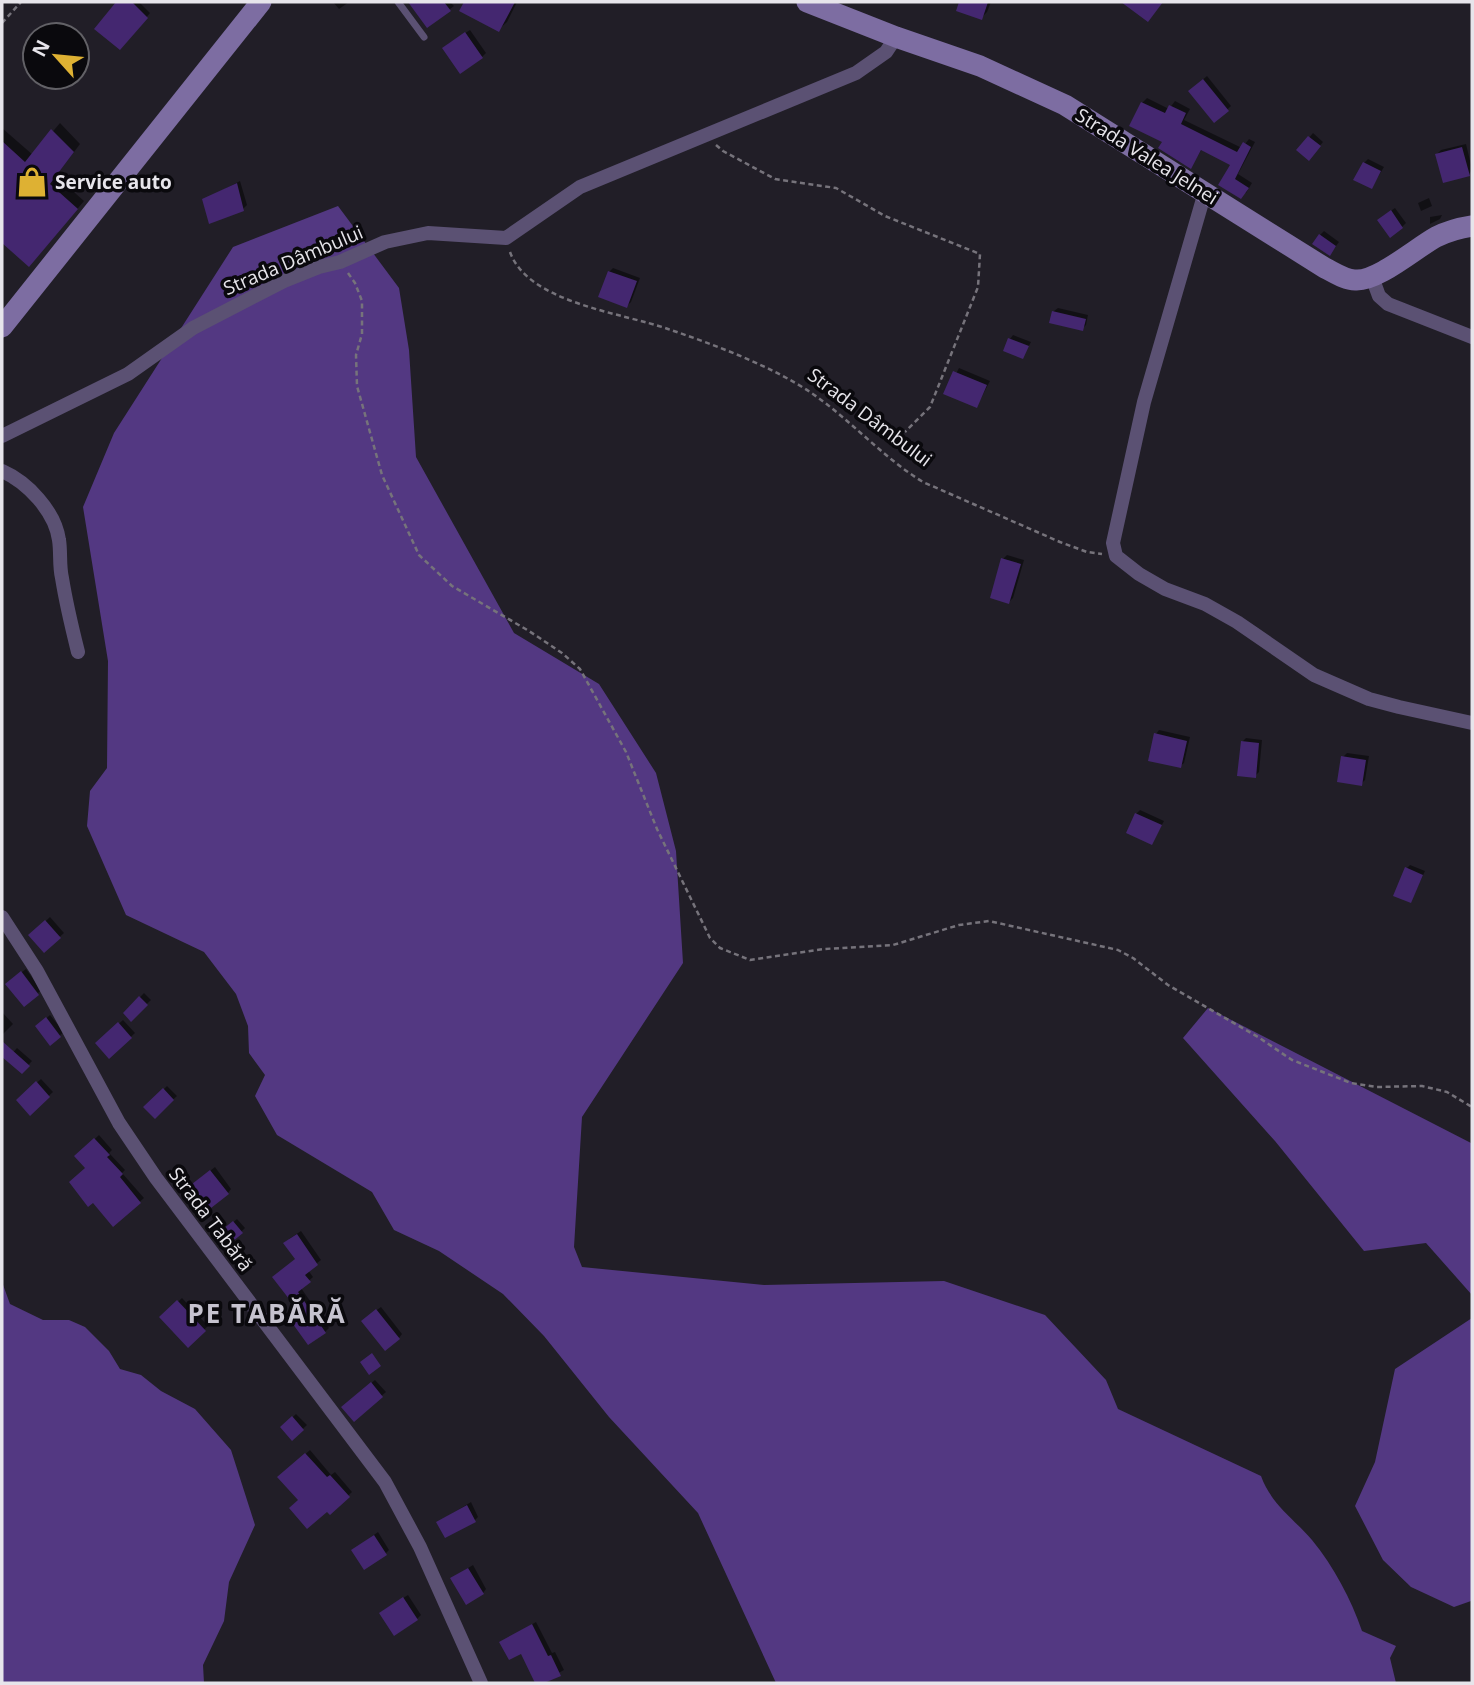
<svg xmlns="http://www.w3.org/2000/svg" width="1474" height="1685" font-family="'Open Sans',sans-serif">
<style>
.forest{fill:#533882}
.shadow{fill:#0007}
.building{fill:#442770}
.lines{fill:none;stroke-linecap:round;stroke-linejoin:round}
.path{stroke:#76737b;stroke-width:2.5;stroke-dasharray:5 3.5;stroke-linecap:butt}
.lane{stroke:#5b5173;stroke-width:7}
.street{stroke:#5b5173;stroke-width:14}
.secondary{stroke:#7d6da2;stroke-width:21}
.labels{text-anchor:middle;stroke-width:7;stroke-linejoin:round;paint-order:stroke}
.street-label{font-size:19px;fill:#e7e5eb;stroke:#0a090d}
.poi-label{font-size:19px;font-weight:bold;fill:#e7e5eb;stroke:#0a090d;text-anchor:start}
.district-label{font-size:26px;font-weight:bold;letter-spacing:2px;fill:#c6c3cf;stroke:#0a090d}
</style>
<rect width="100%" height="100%" fill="#211e27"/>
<path class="forest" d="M338,206L399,288L409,350L416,457L514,633L599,684L656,773L676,851L683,963L582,1117L574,1247L582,1267L764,1285L944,1281L1045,1315L1106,1380L1118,1409L1261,1476C1271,1504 1293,1518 1312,1540C1334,1567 1351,1599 1362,1631L1396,1646L1390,1658L1396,1683H776L698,1513L609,1417L544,1336L503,1294L439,1251L394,1230L372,1192L277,1135L255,1096L265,1075L249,1053L248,1026L236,994L204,952L126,915L87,826L90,791L107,768L108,661L83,507L114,433L233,247Z
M1208,1008L1471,1143L1472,1295L1426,1243L1364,1251L1275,1141L1183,1038Z
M2,1282L10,1304L43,1320H69L85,1327L109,1351L120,1369L141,1375L161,1391L195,1409L231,1450L255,1525L229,1582L224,1621L203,1665L204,1683H2Z
M1472,1318V1599L1471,1601L1454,1607L1411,1587L1383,1560L1355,1506L1375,1462L1395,1369Z"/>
<path class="shadow" d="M119,2H139L150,13L124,44L96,29Z
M333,2H349L339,9Z
M410,2H450L454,6L428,26Z
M466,2H517L507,22L498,30L461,11Z
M961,2H991L987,12L981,18L958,10Z
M470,30L486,53L482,57L448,44Z
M1207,76L1231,106L1215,121L1194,87Z
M1147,98L1169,109L1175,101L1190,109L1184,120L1242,148L1249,139L1255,142L1238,174L1252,183L1246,193L1220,184L1232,164L1202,149L1191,167L1164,141L1142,103Z
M60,123L80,144L56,176L84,201L36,258L4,243L2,245V128L33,155Z
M1313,133L1323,142L1312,155L1299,150Z
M1466,144L1472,169L1469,175L1437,154L1441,150Z
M1368,159L1384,167L1372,187L1364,163Z
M240,181L247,205L243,209L204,200Z
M1429,198L1432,206L1421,211L1418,203Z
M1395,208L1406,223L1402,227L1383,216Z
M1442,215L1440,219L1430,224V217Z
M1324,231L1339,242L1333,250L1320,235Z
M613,268L640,278L631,302L627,306L609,272Z
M1058,308L1088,315L1086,325L1082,329L1051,321L1054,311Z
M1013,335L1031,342L1023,357L1010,339Z
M959,368L990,381L977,406L946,393Z
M1007,555L1024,560L1013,598L1009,602L1003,559Z
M1159,730L1190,737L1184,763L1180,766L1156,734Z
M1246,738L1262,740L1259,772L1255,776L1242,742Z
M1347,753L1369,756L1365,780L1361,784L1343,757Z
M1140,810L1164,821L1152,843L1136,814Z
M1410,865L1425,871L1411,901L1407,868Z
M50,917L64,933L45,950L31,935Z
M26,969L41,990L38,993L11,980Z
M144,993L151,1000L131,1019L125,1013Z
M2,1012L13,1024L2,1035Z
M50,1015L64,1032L50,1043L41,1023Z
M123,1020L135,1033L109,1057L97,1043Z
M17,1048L32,1061L22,1072L7,1059Z
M41,1079L53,1092L30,1113L18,1100Z
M167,1086L177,1096L155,1116L146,1107Z
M99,1135L112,1150L109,1153L125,1170L122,1173L144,1198L113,1225L87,1168L77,1156Z
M215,1167L231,1189L228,1193L189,1187Z
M237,1219L245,1228L241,1232L219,1234Z
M301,1231L321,1260L308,1270L313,1277L301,1288L329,1328L325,1332L301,1313L274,1277L297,1259L289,1239Z
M182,1298L208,1326L188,1345L162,1317Z
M381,1307L402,1334L399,1338L367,1317Z
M375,1380L386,1392L354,1419L347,1403Z
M296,1414L307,1425L293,1438L282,1427Z
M310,1450L331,1475L335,1472L352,1492L330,1513L280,1477Z
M471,1502L478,1517L475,1520L438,1522Z
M378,1532L389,1550L386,1553L353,1550Z
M473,1565L486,1589L483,1593L452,1578Z
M408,1595L421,1615L417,1619L384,1610Z
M536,1622L552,1653L555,1652L564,1670L540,1683H537L522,1651L501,1642Z"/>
<path class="building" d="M116,2H132L148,18L120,50L94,29Z
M408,2H444L451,11L427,28Z
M464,2H515L499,32L459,11Z
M959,2H988L982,20L956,11Z
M1121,2H1163L1148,22Z
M465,32L483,58L460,74L442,48Z
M1203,79L1229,111L1214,123L1188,91Z
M1141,102L1165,113L1169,105L1186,113L1181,124L1237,152L1243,142L1251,147L1235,179L1249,188L1241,199L1218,185L1230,165L1201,150L1191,169L1158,148L1162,142L1129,126Z
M51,129L74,152L50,184L78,209L29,267L2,243V141L25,162Z
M1308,136L1321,146L1309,161L1296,150Z
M1462,147L1470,176L1443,183L1435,154Z
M1363,162L1381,171L1372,189L1353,180Z
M237,183L244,211L209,224L202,199Z
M1391,210L1403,228L1390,238L1377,220Z
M1319,234L1336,246L1330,256L1312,244Z
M608,271L637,281L627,308L598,297Z
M1052,311L1086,319L1083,331L1049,323Z
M1008,338L1029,346L1023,359L1003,351Z
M953,371L987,385L977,408L943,394Z
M1001,558L1021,564L1009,604L990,598Z
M1154,733L1187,741L1181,768L1148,761Z
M1241,741L1259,743L1256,778L1237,776Z
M1341,756L1366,760L1362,786L1337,782Z
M1135,813L1162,825L1152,845L1126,833Z
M1405,867L1423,875L1411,903L1393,896Z
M45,920L61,938L44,953L28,935Z
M21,971L39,995L24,1007L5,984Z
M139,996L148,1005L131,1022L123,1013Z
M46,1017L61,1037L50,1046L35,1026Z
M118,1022L132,1038L109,1059L95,1043Z
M2,1041L30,1066L22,1074L2,1057Z
M36,1081L50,1097L30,1116L16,1100Z
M163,1088L174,1100L155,1119L143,1107Z
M94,1138L110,1155L107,1157L123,1174L120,1177L141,1203L113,1227L93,1203L88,1207L69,1182L85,1168L74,1156Z
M210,1170L229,1194L202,1215L183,1191Z
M233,1221L243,1233L222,1250L213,1237Z
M297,1234L318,1265L305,1275L311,1282L298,1292L326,1333L308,1345L290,1320L300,1313L272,1277L295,1259L283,1243Z
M177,1300L206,1331L188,1348L159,1317Z
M376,1309L400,1339L385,1351L361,1321Z
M372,1353L381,1366L369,1375L360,1362Z
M371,1382L383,1397L354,1422L341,1407Z
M292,1416L304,1430L292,1441L280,1427Z
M305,1453L327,1477L330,1475L350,1497L330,1515L327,1512L307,1529L289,1508L298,1500L277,1477Z
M467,1505L476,1522L445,1538L436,1522Z
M374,1535L387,1555L364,1570L351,1550Z
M468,1568L484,1594L466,1605L450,1578Z
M403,1597L418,1620L394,1636L379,1613Z
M532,1624L548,1656L551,1655L561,1676L544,1683H535L521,1654L509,1660L499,1642Z"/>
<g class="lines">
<path class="path" d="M2,23L21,2
M716,145L723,151L775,179L836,188L885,216L980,254L978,287L930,407L905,432
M510,252C528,303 623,313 668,329C715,345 769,365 810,392C850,419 882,457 923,482L1060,542L1087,552L1102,554
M348,273L355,283L362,301V334L356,355L357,386L382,475L419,555L452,586L529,631L562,653L580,669L626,752L657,829L710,938L720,948L750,960L824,949L893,945L959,925L989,921L1118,950L1133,958L1168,985L1258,1037L1292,1060L1351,1083L1377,1087L1422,1086L1447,1092L1472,1107"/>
<path class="lane" d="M398,2L424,37"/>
<path class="street" d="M1205,192L1144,402L1113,543L1116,556L1139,574L1165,589L1205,604L1237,622L1314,675L1369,699L1399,707L1472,723
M1372,277L1379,296L1388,304L1472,337
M2,436L128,374L193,328L284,281L319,267L340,262L385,242L428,233L506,238L580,187L856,73L886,52L896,37
M2,471C27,482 55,511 59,540C61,552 59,565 62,578C66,603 72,628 78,652
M2,917L37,971L119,1123L156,1178L385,1482L420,1547L481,1683"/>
<path class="secondary" d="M807,2L896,37L980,66L1065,105L1325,268C1335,273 1345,280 1355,280C1377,282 1416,248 1436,237C1448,231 1459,228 1472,226
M2,327L261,2"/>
</g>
<defs>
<g id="shop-bare" transform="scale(2.415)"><path d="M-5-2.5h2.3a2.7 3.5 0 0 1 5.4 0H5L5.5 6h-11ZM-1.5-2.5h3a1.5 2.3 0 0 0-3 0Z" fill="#deb133" stroke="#0a090d" stroke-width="2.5" paint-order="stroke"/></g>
</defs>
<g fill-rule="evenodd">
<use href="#shop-bare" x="32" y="182"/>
</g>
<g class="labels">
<g class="street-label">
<text transform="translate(1147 156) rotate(32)" y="7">Strada Valea Jelnei</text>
<text transform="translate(293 260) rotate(-23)" y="7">Strada Dâmbului</text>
<text transform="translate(870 417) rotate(37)" y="7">Strada Dâmbului</text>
<text transform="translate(211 1219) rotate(53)" y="7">Strada Tabără</text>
</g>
<g class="poi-label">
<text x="55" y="189">Service auto</text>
</g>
<g class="district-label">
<text x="267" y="1323">PE TABĂRĂ</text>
</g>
</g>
<rect width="1474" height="1685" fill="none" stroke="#e7e5eb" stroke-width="7"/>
<g transform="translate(56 56) rotate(297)"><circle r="33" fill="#0a090d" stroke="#626166" stroke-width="2"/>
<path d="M0-5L12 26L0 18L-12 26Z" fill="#deb133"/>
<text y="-10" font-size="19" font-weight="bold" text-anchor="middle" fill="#e7e5eb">N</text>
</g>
</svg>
